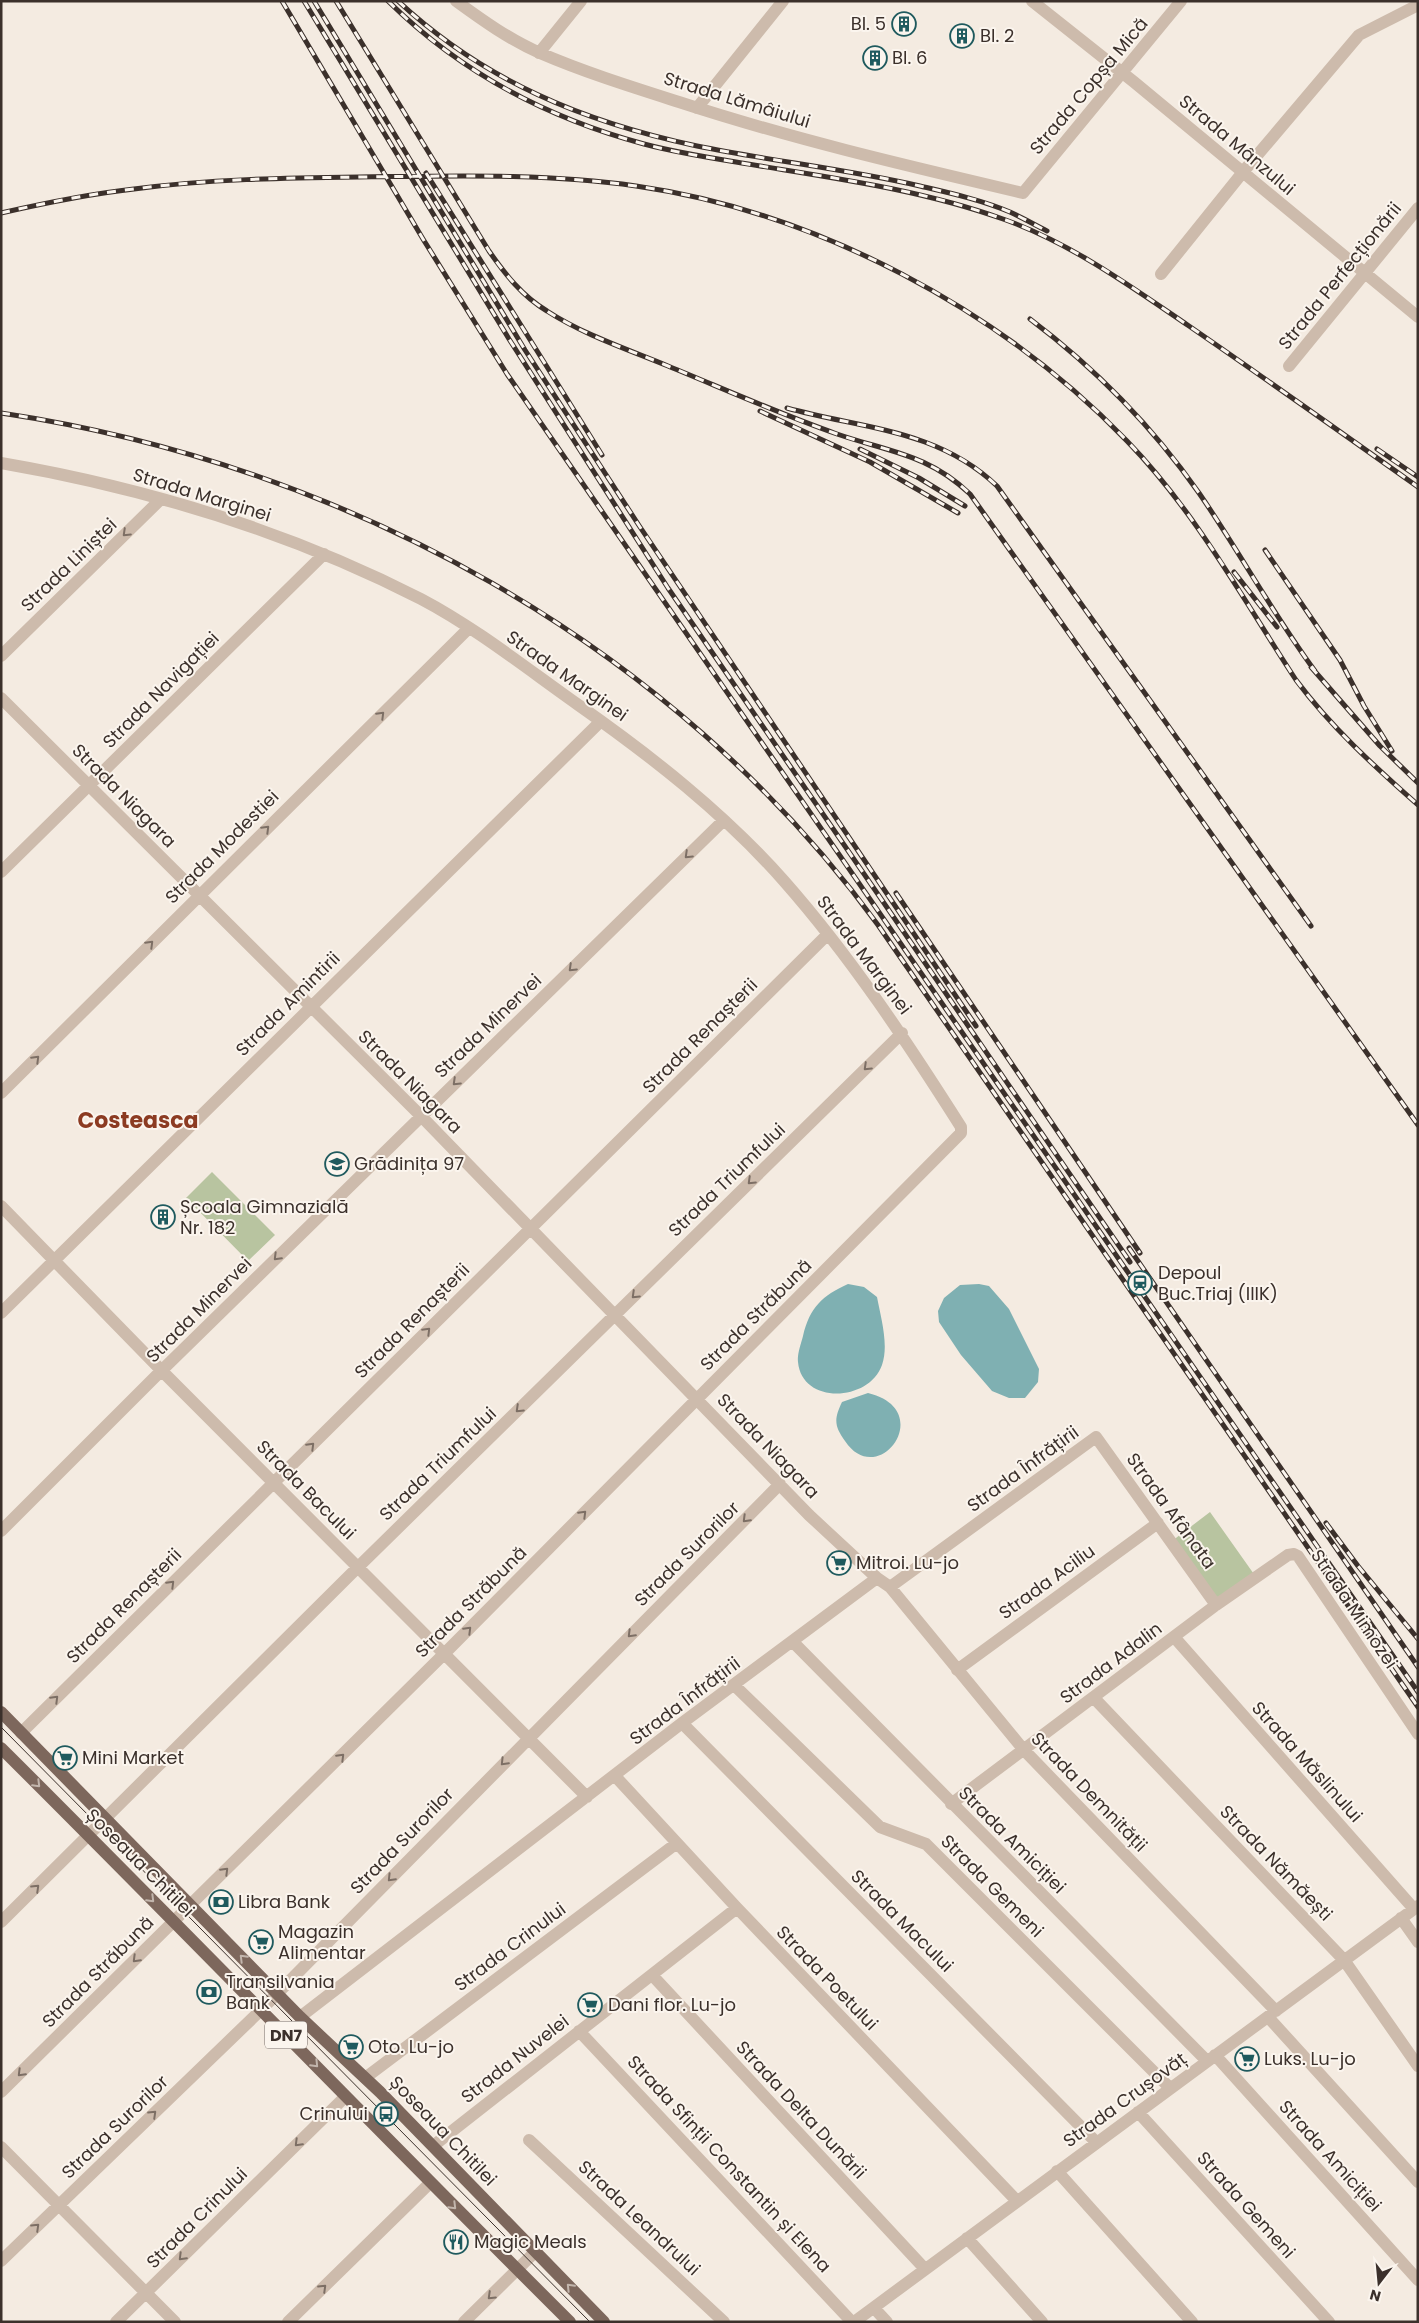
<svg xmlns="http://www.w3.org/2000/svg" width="1419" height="2323" font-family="Poppins,sans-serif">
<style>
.green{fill:#b8c4a0}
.water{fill:#7fb0b2}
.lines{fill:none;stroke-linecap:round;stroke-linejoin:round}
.street{stroke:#cdbbac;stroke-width:12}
.primary{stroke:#7d675c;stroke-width:12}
.tram{stroke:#3b302b;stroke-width:1}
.rail-casing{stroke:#3b302b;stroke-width:5}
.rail{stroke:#fbf5ee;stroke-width:3;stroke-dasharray:9;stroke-linecap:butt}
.oneway{stroke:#7d6f65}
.oneway2{stroke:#c2b5ac}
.labels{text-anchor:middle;stroke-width:4;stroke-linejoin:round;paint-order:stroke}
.shield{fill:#fbf5ee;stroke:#756b66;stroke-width:1}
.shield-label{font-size:16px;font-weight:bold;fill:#3b302b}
.poi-label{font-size:18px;fill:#3b302b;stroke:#fbf5ee;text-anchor:start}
.street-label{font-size:18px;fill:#3b302b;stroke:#fbf5ee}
.district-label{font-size:22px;font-weight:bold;fill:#8c3b22;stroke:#fbf5ee}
</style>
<rect width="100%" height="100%" fill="#f4ebe1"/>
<path class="green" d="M212,1172L275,1235L248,1261L186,1198Z
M1210,1512L1256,1577L1216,1605L1172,1541Z"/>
<path class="water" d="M848,1284L864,1287L877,1297C881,1318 889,1345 882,1365C869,1402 802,1405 798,1362C797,1354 801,1344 803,1336C810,1307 822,1296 848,1284Z
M979,1284L989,1286L1009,1309L1039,1369L1038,1382L1025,1398H1009L992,1391L961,1355L939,1322L938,1311L944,1298L960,1285Z
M868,1393C938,1410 878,1491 845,1441C834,1426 834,1419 842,1402Z"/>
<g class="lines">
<path class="street" d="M456,1C482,20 510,40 540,53C584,72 632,87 679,102C792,139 908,166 1023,193L1181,1
M1032,1L1134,82L1418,317
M539,53L581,1
M697,108L783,1
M1161,274L1243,172L1359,35L1418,5
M1289,366L1418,208
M1,463C146,488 290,532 421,599C476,628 526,668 577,704C651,756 724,813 784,881C851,957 907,1042 961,1127V1133L445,1653L1,2092
M1,656L161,499
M1,698L421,1116L809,1515L877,1578
M1,872L324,554
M1,1093L469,628
M1,1206L162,1371L587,1797
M1,1313L601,721
M1,1531L156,1376L723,821
M890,1587L1023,1749L1276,2011
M1175,1638L1414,1909
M793,1642L1207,2061
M957,1670L1158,1523
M734,1685L880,1827L926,1844L1170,2088
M1094,1698L1344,1960L1418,2066
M682,1723L1097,2143
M21,1733L828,934
M615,1776L737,1908L1017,2201
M951,1804L1216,1605L1288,1555L1294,1554L1298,1556L1418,1734
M1401,1918L1418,1942
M1,1922L350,1575L902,1033
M652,1975L925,2269
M300,2017L682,1723L877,1578L890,1587L1096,1437L1216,1605
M1268,2017L1418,2182
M579,2031L852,2322
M1215,2055L1418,2280
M365,2078L677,1843
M1138,2112L1329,2322
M529,2140L724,2322
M433,2146L737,1908
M1,2147L175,2322
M1057,2171L1192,2322
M967,2238L1042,2322
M1,2261L261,2010L780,1484
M874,2308L887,2322
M116,2322L345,2097
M288,2322L430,2183
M464,2322L535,2252
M854,2322L1418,1906"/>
<path class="primary" d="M1,1712L300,2017L380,2092L604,2322
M1,1748C192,1938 379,2132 570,2322"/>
<path class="tram" d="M1,1727L590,2322"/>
<g class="rail-casing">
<path id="rail" d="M282,1L423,239L507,374L1418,1692
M304,1L509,339L668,588L1130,1262
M314,1L525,350L640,527L976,1026
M336,1L489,251C505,274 522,296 547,311C584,335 627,349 668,366C724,389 780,414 837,434C889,452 928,454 970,494L1418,1125
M388,1C460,72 547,118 644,144C674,152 705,157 736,162C825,177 917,188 1003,219C1071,243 1130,286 1189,326C1266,379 1342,433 1418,487
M398,1C484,81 584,122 697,146C771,161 846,169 920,186C950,193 982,200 1010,212C1023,218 1035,225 1047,231
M426,173L602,455
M1,213C45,203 89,194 134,189C209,179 284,178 359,177C451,176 545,173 636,186C817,212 1001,310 1127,441C1195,511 1243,599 1296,680C1331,727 1374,766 1418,805
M1030,319C1095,368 1152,426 1199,493C1239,551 1273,614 1315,671
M787,408C863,429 937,429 997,486L1311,926
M760,411L870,462L958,513
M1,413C344,464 672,643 878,925L1418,1707
M860,449L919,478L965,506
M1377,449L1418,477
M1265,550L1340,660L1364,706L1392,751
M1234,572L1277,627
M1311,667L1380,746L1418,783
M896,893L1140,1253
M1129,1248L1418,1667
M1326,1523L1358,1566L1418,1639"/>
</g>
<use href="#rail" class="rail"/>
</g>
<defs><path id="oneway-chevron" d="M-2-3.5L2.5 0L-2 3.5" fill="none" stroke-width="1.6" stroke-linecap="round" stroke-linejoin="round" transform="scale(1.25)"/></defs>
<g class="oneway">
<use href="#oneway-chevron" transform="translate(126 533) rotate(136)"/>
<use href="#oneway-chevron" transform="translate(381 715) rotate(-45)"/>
<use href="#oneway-chevron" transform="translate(266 829) rotate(-45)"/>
<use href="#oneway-chevron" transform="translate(688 855) rotate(136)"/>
<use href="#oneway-chevron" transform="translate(150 944) rotate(-45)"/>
<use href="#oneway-chevron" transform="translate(572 968) rotate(136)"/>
<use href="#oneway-chevron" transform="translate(36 1059) rotate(-45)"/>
<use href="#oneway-chevron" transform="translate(867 1067) rotate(136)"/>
<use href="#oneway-chevron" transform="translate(456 1082) rotate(136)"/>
<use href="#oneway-chevron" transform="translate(751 1181) rotate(136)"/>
<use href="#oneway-chevron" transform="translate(277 1257) rotate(135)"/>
<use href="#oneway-chevron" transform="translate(635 1295) rotate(136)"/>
<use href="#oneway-chevron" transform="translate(427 1331) rotate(-45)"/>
<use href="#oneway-chevron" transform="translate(519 1409) rotate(136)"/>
<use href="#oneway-chevron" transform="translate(311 1446) rotate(-45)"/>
<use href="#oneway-chevron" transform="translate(583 1514) rotate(-45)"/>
<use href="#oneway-chevron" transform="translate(746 1519) rotate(135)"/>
<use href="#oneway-chevron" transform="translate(171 1584) rotate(-45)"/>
<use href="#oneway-chevron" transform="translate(468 1630) rotate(-45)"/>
<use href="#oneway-chevron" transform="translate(631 1634) rotate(135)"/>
<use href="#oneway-chevron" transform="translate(55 1699) rotate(-45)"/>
<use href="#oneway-chevron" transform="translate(341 1757) rotate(-45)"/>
<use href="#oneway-chevron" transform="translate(504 1762) rotate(134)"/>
<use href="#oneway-chevron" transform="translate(225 1871) rotate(-45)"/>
<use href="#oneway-chevron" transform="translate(391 1878) rotate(134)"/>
<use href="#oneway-chevron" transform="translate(36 1888) rotate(-44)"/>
<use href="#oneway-chevron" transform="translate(136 1959) rotate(135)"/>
<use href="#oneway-chevron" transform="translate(21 2073) rotate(135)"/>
<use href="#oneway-chevron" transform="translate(153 2114) rotate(-44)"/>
<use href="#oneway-chevron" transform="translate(298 2143) rotate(135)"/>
<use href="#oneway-chevron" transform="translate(36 2227) rotate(-44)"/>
<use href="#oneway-chevron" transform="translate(182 2257) rotate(135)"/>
<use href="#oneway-chevron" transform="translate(323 2288) rotate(-44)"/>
<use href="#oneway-chevron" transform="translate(491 2296) rotate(136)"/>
</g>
<g class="oneway2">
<use href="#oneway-chevron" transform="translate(37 1784) rotate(45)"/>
<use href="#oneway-chevron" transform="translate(151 1899) rotate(45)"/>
<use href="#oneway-chevron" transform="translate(243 1958) rotate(-135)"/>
<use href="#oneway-chevron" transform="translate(315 2064) rotate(46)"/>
<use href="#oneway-chevron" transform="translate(453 2206) rotate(45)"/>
<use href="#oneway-chevron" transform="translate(570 2287) rotate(-134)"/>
</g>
<defs>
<g id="building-ring" transform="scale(1.25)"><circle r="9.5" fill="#fbf5ee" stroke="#1f5a5e" stroke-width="1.5"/><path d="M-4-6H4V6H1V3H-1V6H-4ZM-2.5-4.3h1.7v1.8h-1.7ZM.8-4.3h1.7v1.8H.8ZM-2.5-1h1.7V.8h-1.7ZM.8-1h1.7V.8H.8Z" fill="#1f5a5e"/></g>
<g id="school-ring" transform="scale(1.25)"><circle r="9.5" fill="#fbf5ee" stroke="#1f5a5e" stroke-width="1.5"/><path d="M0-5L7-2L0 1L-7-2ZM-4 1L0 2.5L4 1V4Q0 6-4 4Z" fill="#1f5a5e"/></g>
<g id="station-ring" transform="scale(1.25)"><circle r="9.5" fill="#fbf5ee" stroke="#1f5a5e" stroke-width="1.5"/><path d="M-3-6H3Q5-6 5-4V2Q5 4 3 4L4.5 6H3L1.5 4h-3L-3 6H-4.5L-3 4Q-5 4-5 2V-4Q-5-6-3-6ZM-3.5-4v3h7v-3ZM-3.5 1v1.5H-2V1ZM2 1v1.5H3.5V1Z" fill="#1f5a5e"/></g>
<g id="supermarket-ring" transform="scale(1.25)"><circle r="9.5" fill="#fbf5ee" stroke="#1f5a5e" stroke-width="1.5"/><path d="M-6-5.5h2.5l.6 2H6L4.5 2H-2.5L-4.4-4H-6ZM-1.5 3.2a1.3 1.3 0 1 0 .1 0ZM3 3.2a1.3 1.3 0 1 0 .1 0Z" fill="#1f5a5e"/></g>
<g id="bank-ring" transform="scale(1.25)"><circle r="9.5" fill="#fbf5ee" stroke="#1f5a5e" stroke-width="1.5"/><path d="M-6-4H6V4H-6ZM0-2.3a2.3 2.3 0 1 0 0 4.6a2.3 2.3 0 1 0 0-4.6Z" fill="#1f5a5e"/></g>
<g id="bus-ring" transform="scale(1.25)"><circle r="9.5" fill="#fbf5ee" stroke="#1f5a5e" stroke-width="1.5"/><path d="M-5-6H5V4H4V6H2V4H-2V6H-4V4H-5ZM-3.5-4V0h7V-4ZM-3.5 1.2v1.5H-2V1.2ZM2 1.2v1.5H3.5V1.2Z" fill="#1f5a5e"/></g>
<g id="restaurant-ring" transform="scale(1.25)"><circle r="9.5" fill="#fbf5ee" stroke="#1f5a5e" stroke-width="1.5"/><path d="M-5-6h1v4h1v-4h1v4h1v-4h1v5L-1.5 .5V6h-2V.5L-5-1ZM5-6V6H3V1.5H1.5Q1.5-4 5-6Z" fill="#1f5a5e"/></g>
</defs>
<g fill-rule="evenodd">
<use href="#building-ring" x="904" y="24"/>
<use href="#building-ring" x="962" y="36"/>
<use href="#building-ring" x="875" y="58"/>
<use href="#school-ring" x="337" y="1164"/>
<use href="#building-ring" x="163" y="1217"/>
<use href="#station-ring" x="1140" y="1283"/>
<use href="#supermarket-ring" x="839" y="1563"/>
<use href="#supermarket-ring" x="65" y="1758"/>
<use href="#bank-ring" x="221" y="1902"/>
<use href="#supermarket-ring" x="261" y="1942"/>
<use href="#bank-ring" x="209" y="1992"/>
<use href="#supermarket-ring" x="590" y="2005"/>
<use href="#supermarket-ring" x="351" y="2047"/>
<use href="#supermarket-ring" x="1247" y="2059"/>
<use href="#bus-ring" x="386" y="2114"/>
<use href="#restaurant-ring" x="456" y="2242"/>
</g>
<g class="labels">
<rect class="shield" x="265" y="2021.5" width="42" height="27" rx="4"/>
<g class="shield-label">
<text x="286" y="2041">DN7</text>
</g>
<g class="poi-label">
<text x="886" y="30" text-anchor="end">Bl. 5</text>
<text x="980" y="42">Bl. 2</text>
<text x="892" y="64">Bl. 6</text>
<text x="354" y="1170">Grădinița 97</text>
<text x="180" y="1213">Școala Gimnazială<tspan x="180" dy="21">Nr. 182</tspan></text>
<text x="1158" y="1279">Depoul<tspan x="1158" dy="21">Buc.Triaj (IIIK)</tspan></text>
<text x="856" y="1569">Mitroi. Lu-jo</text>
<text x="82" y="1764">Mini Market</text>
<text x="238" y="1908">Libra Bank</text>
<text x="278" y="1938">Magazin<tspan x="278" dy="21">Alimentar</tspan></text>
<text x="226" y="1988">Transilvania<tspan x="226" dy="21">Bank</tspan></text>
<text x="608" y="2011">Dani flor. Lu-jo</text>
<text x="368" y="2053">Oto. Lu-jo</text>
<text x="1264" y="2065">Luks. Lu-jo</text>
<text x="368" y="2120" text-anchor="end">Crinului</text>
<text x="474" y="2248">Magic Meals</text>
</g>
<g class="street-label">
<text transform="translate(1089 86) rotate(-50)" y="6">Strada Copșa Mică</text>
<text transform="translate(737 100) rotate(17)" y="6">Strada Lămâiului</text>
<text transform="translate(1237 145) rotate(40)" y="6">Strada Mânzului</text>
<text transform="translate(1340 276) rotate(-51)" y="6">Strada Perfecționării</text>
<text transform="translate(202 495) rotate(17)" y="6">Strada Marginei</text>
<text transform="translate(69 565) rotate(-44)" y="6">Strada Liniștei</text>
<text transform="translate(567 676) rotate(35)" y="6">Strada Marginei</text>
<text transform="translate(161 690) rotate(-45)" y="6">Strada Navigației</text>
<text transform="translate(124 796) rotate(45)" y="6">Strada Niagara</text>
<text transform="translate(222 847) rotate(-45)" y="6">Strada Modestiei</text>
<text transform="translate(864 955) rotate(53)" y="6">Strada Marginei</text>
<text transform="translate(288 1004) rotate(-45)" y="6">Strada Amintirii</text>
<text transform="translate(488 1026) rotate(-44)" y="6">Strada Minervei</text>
<text transform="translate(700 1036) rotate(-45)" y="6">Strada Renașterii</text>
<text transform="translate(410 1082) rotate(45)" y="6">Strada Niagara</text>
<text transform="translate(727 1180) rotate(-44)" y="6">Strada Triumfului</text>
<text transform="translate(199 1310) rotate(-45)" y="6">Strada Minervei</text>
<text transform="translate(756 1315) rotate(-45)" y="6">Strada Străbună</text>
<text transform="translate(412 1321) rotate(-45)" y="6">Strada Renașterii</text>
<text transform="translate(768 1446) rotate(46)" y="6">Strada Niagara</text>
<text transform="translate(438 1464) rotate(-44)" y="6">Strada Triumfului</text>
<text transform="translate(1023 1469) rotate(-36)" y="6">Strada Înfrățirii</text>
<text transform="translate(306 1490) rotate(45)" y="6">Strada Bacului</text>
<text transform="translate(1171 1511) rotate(54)" y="6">Strada Afânata</text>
<text transform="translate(687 1554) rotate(-45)" y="6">Strada Surorilor</text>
<text transform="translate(1047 1582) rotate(-36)" y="6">Strada Aciliu</text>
<text transform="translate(471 1602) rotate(-45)" y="6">Strada Străbună</text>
<text transform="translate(124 1606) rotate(-45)" y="6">Strada Renașterii</text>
<text transform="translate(1354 1609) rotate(56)" y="6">Strada Mimozei</text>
<text transform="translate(1111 1663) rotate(-37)" y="6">Strada Adalin</text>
<text transform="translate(685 1701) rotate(-37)" y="6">Strada Înfrățirii</text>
<text transform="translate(1307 1762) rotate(48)" y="6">Strada Măslinului</text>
<text transform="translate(1089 1792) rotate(46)" y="6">Strada Demnității</text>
<text transform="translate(1012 1840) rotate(45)" y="6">Strada Amiciției</text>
<text transform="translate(402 1841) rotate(-46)" y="6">Strada Surorilor</text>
<text transform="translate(140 1863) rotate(45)" y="6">Șoseaua Chitilei</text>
<text transform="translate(1276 1863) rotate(46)" y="6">Strada Nămăești</text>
<text transform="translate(992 1886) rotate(45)" y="6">Strada Gemeni</text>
<text transform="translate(902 1921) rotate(45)" y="6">Strada Macului</text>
<text transform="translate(510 1947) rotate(-37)" y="6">Strada Crinului</text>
<text transform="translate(98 1972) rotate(-45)" y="6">Strada Străbună</text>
<text transform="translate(827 1978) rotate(46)" y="6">Strada Poetului</text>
<text transform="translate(515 2059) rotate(-38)" y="6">Strada Nuvelei</text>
<text transform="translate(1125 2100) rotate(-36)" y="6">Strada Crușovăț</text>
<text transform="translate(801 2110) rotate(47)" y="6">Strada Delta Dunării</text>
<text transform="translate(115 2127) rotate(-44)" y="6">Strada Surorilor</text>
<text transform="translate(443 2131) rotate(46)" y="6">Șoseaua Chitilei</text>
<text transform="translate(1330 2156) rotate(48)" y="6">Strada Amiciției</text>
<text transform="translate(729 2164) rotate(47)" y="6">Strada Sfinții Constantin și Elena</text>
<text transform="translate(1246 2205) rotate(48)" y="6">Strada Gemeni</text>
<text transform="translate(197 2218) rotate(-45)" y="6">Strada Crinului</text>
<text transform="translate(639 2218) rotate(43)" y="6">Strada Leandrului</text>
</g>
<g class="district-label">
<text x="138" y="1128">Costeasca</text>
</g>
</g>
<rect width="1419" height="2323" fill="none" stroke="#3b302b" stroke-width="5"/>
<g transform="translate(1379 2283) rotate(196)" stroke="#fbf5ee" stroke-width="4" paint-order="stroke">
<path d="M0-4L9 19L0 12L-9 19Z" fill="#3b302b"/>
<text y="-8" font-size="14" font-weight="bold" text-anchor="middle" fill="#3b302b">N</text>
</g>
</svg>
